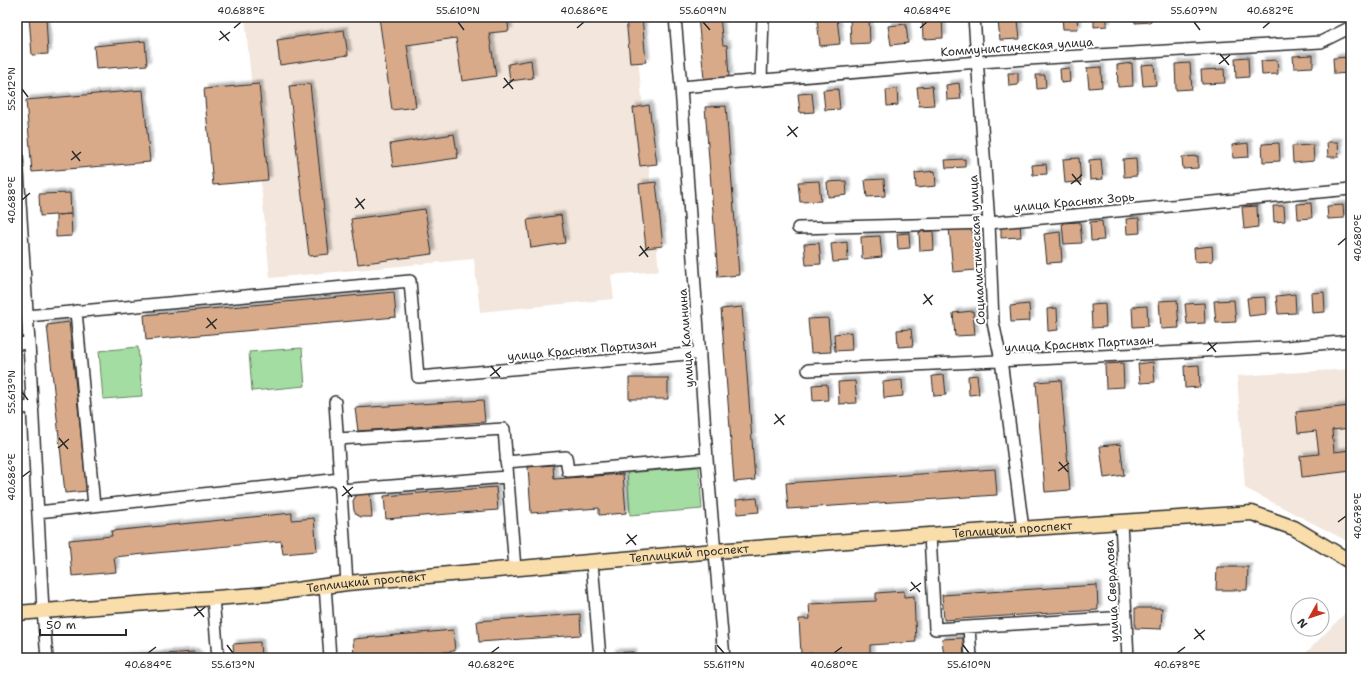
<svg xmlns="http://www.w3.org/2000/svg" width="1368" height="675" font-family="'Shantell Sans',sans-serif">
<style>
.built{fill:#f3e6dc}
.green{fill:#a4dda2;stroke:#688466}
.building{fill:#d8aa8a;stroke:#2b2b2b;filter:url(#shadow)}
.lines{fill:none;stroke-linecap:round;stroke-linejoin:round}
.minor-casing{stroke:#2b2b2b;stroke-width:14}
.major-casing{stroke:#2b2b2b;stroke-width:17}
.minor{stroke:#fff;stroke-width:11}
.major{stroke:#f9deab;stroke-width:14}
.ticks{fill:none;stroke:#2b2b2b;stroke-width:1.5}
.labels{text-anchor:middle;stroke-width:4;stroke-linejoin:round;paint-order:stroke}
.street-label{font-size:12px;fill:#2b2b2b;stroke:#fff}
.neatline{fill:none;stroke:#2b2b2b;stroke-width:1.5}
.ticks-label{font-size:10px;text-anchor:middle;fill:#2b2b2b}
</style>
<defs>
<filter id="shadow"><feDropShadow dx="3.5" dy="-3.5" stdDeviation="1" flood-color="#0004"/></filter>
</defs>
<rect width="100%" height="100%" fill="#fff"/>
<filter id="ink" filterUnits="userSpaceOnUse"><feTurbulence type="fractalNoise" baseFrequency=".025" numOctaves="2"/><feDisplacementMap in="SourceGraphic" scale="8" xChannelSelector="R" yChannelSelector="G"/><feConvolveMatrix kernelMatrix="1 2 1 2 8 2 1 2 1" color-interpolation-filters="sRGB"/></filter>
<g filter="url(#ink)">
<path class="built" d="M245,17H634L659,271L611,275L614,299L480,312L474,259L270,278Z
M1351,369V543L1245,488L1237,376Z
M1351,607V658H1301Z"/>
<path class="green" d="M138,347L142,396L103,399L99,351Z
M302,348L305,386L252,391L249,352Z
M699,467L702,509L630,515L627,473Z"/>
<path class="building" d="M29,17H46L48,54L32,55Z
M379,17H507L509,31L489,33L496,76L462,81L456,38L407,45L416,107L392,110Z
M626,17H642L646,62L630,63Z
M698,17H720L723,45H727L729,77L704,79Z
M869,17L870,43L851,44L850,18Z
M922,17H942L943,38L923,39Z
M1062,17H1077L1078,29H1063Z
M1094,17H1107V26L1094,27Z
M1135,17H1151V22L1135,23Z
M837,18L840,44L820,46L817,20Z
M1018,20L1020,39L1000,40L998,21Z
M906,24L908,43L891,45L888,26Z
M344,30L348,55L280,65L277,40Z
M145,41L147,65L96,69L94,46Z
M1313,55V67L1294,68L1293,56Z
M1248,57L1249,77L1236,78L1235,58Z
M1351,57V73L1334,74L1333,58Z
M531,60L533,78L510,81L508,64Z
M1277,60L1278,74L1262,75L1261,61Z
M1132,63L1133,86L1118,87L1117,65Z
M1190,63L1192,89L1176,90L1175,64Z
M1154,64L1156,85L1143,86L1141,65Z
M1101,67L1102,87L1089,88L1087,68Z
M1069,68L1070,82L1061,83L1060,69Z
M1224,69L1225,83L1202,84L1201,70Z
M1008,73H1018V85L1009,86Z
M1036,75H1045L1046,88L1037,89Z
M959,83L961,99L947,100L946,85Z
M259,84L268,180L213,185L204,89Z
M310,84L329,254L309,256L289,86Z
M932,86L934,105L919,106L917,87Z
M838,89L840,109L825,110L823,90Z
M897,89L898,105L887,106L886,90Z
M143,90L150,162L32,172L26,100Z
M812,93L814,112L800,113L798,94Z
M649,105L657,164L640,166L633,108Z
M726,106L739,275L718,277L705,107Z
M454,134L458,158L393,167L390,144Z
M1327,142H1338L1339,157H1328Z
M1248,143L1249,157L1233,158L1232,145Z
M1279,143L1280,161L1263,162L1262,144Z
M1313,145L1314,161L1293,163L1292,146Z
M1198,156V168L1183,169L1182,157Z
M1079,158L1081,182L1065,183L1063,159Z
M1136,158L1137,176L1124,177L1123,159Z
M965,159V167L946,168L945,160Z
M1101,159L1103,179L1090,180L1089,160Z
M1046,164L1047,174L1033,175L1032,165Z
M935,171L936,186L916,188L915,173Z
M884,179L885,196L867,197L865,180Z
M819,181L821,201L800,202L798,182Z
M846,181L847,195L828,197L827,182Z
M656,182L663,246L646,248L639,184Z
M70,193L71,214L40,216L39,194Z
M1311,203L1312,218L1298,219L1297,204Z
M1343,205L1344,218L1328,219L1327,206Z
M1257,206L1258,227L1244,229L1242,207Z
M1273,206H1284L1285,221L1274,222Z
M425,209L432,254L358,264L351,219Z
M71,214L72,236L56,237V215Z
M561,215L565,243L531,248L527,220Z
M1139,218L1140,233L1127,234L1126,219Z
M1102,221L1104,240L1091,241L1090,222Z
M1080,222L1082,243L1064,244L1062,223Z
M1020,223L1021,237L1001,238V225Z
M972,226L976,270L953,272L949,228Z
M933,231L934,250L920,251L919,232Z
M1060,232L1062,262L1047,263L1044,234Z
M909,233L910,248L898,249L897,234Z
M880,236L882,257L862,259L861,237Z
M847,242L848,261L833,262L831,244Z
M819,243L821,264L806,265L804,244Z
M1212,246L1213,261L1195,262L1194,248Z
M394,292L396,317L146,340L144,315Z
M1324,292L1325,312L1312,313L1311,293Z
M1295,294L1296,313L1278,314L1276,296Z
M1265,297L1266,314L1249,316L1247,298Z
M1177,300L1179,328L1161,329L1159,301Z
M1234,300L1236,322L1216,323L1214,301Z
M1204,303L1205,323L1187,324L1185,304Z
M1029,304L1030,321L1011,322L1010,306Z
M1105,304L1106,327L1092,328L1091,305Z
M1147,306L1148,326L1133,327L1132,307Z
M742,307L755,480L734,482L721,309Z
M1057,308L1058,330L1048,331L1047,309Z
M973,311L975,335L955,336L953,313Z
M828,318L831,352L811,353L808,319Z
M69,322L87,491L65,493L47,325Z
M911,329L913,346L898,347L897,330Z
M851,332L852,350L835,351L834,334Z
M1153,362L1155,382L1140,383L1138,364Z
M1123,363L1124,387L1106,388L1105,364Z
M1199,365L1200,387L1185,388L1184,366Z
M944,375L946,395L934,396L932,376Z
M977,375L979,394L969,395L968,376Z
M629,378H668V399H629Z
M902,380L903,396L884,398L883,382Z
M1061,380L1070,490L1045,492L1036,382Z
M855,381L857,403L839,404L838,382Z
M827,384L828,400L813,401L812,385Z
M483,400L485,422L358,431L355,408Z
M1350,406L1351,428L1332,430L1334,452L1351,450V471L1302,477L1300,456L1319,454L1316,431L1298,433L1296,412Z
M1120,444L1124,475L1104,478L1100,446Z
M553,465L554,479L623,474L626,513L599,515V508L531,513L528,467Z
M995,469L997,495L788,509L786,483Z
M496,487L498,510L386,519L384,496Z
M370,493L372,517H361L357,515L354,511L353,501L355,497L359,494Z
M757,498L759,512L737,514L736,500Z
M292,513V520L314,518L317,551L283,554L281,541L114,557L116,572L72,576L69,540L112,536L111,531Z
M1217,567H1248L1247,590H1216Z
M1097,585L1098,610L944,620L942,595Z
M904,591V597L914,596L916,642L870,645V658H813V653L801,654L799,619H810L809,604L876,601V593Z
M1135,608H1162L1161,629L1135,628Z
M580,614L581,635L479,642L477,621Z
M453,630L455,651L372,658H354L353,639Z
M963,638L964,658H944L942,639Z
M260,642L261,658H234L233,644Z
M194,652L201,658H109Z
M633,652V658H613L612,653Z"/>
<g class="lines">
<g class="minor-casing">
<path id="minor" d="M675,17L681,87L707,459L724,658
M974,17L989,223L993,322L1001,360L1023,529
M761,80L763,17
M681,87L978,62L1321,42L1351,27
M17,155L29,343L43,611L47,658
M798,228L989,223L1351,189
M76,311L94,506
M27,316L410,281L418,377L700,353
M17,344L29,343
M808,370L1286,347L1351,341
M335,402L347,583
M17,408L33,407
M337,439L504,429L515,569
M506,462L566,457L568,471L707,459
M341,490L507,477
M38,512L340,479
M1121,522L1128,658
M930,535L935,629L1126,617
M592,563L600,658
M325,585L330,658
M213,598L218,658
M969,627L971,658"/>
</g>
<g class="major-casing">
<g id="major">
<path id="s1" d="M17,613L267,594L347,583L715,551L915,536L1252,513L1294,528L1351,562"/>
</g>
</g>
<use href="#minor" class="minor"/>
<use href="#major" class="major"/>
</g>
</g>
<path class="ticks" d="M458,22L464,30M703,22L710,30M1194,22L1200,30M234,28L241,22M577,28L584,22M920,28L927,22M1263,28L1270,22M220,31L229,41M219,40L230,32M1220,54L1229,65M1219,64L1230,55M504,78L513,89M503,88L514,79M22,89L28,97M788,126L797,137M787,136L798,127M72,151L80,161M71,160L81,152M1072,174L1081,185M1071,184L1082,175M356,198L364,209M22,200L30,193M355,208L365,199M1338,245L1346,238M640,246L648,257M639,256L649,247M924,294L932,305M923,304L933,295M207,318L216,329M206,328L217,319M1208,342L1216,352M1207,351L1217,343M491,366L500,377M490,376L501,367M22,392L28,400M775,414L784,425M774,424L785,415M59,438L68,449M58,448L69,439M1059,462L1068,472M1058,471L1069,463M22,477L30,471M343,486L352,497M342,496L353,487M1338,522L1346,516M627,534L636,545M626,544L637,535M911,582L920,592M910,591L921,583M195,606L204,617M194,616L205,607M1195,629L1204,640M1194,639L1205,630M227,645L233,653M717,645L724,653M963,645L969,653M148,653L156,647M491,653L499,647M834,653L842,647M1177,653L1185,647"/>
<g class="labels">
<g class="street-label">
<text transform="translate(1017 47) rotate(-4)" y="4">Коммунистическая улица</text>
<text transform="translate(1074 202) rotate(-5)" y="4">улица Красных Зорь</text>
<text transform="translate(977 250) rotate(-93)" y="4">Социалистическая улица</text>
<text transform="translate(686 338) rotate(-94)" y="4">улица Калинина</text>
<text transform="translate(1079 344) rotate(-3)" y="4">улица Красных Партизан</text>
<text transform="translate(582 350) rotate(-5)" y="4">улица Красных Партизан</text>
<text dy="4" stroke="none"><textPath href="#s1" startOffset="999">Теплицкий проспект</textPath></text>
<text dy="4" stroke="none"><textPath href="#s1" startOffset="675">Теплицкий проспект</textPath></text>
<text dy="4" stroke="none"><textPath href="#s1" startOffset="351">Теплицкий проспект</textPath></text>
<text transform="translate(1112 591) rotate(-93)" y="4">улица Свердлова</text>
</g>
</g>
<rect width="1368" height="675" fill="none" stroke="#fff" stroke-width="44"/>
<g transform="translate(1310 617) rotate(231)"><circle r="19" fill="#ffffff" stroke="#aaaaaa"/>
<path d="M0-3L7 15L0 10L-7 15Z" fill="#c8321e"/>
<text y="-6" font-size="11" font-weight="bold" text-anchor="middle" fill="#2b2b2b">N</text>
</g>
<path d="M40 629v6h86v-6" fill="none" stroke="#2b2b2b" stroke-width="2"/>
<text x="46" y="629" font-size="12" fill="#2b2b2b" stroke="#ffffff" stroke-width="3" paint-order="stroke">50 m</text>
<rect x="22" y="22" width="1324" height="631" class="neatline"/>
<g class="ticks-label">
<text x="241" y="14">40.688°E</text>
<text x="458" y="14">55.610°N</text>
<text x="584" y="14">40.686°E</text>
<text x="703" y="14">55.609°N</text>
<text x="927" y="14">40.684°E</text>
<text x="1194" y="14">55.607°N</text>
<text x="1270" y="14">40.682°E</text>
<text transform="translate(11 89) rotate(-90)" y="4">55.612°N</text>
<text transform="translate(11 200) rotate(-90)" y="4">40.688°E</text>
<text transform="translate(1357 238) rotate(-90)" y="4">40.680°E</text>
<text transform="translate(11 392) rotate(-90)" y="4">55.613°N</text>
<text transform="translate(11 477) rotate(-90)" y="4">40.686°E</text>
<text transform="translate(1357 516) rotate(-90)" y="4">40.678°E</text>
<text x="148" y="668">40.684°E</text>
<text x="233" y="668">55.613°N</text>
<text x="491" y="668">40.682°E</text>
<text x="724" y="668">55.611°N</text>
<text x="834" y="668">40.680°E</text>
<text x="969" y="668">55.610°N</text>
<text x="1177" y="668">40.678°E</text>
</g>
</svg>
